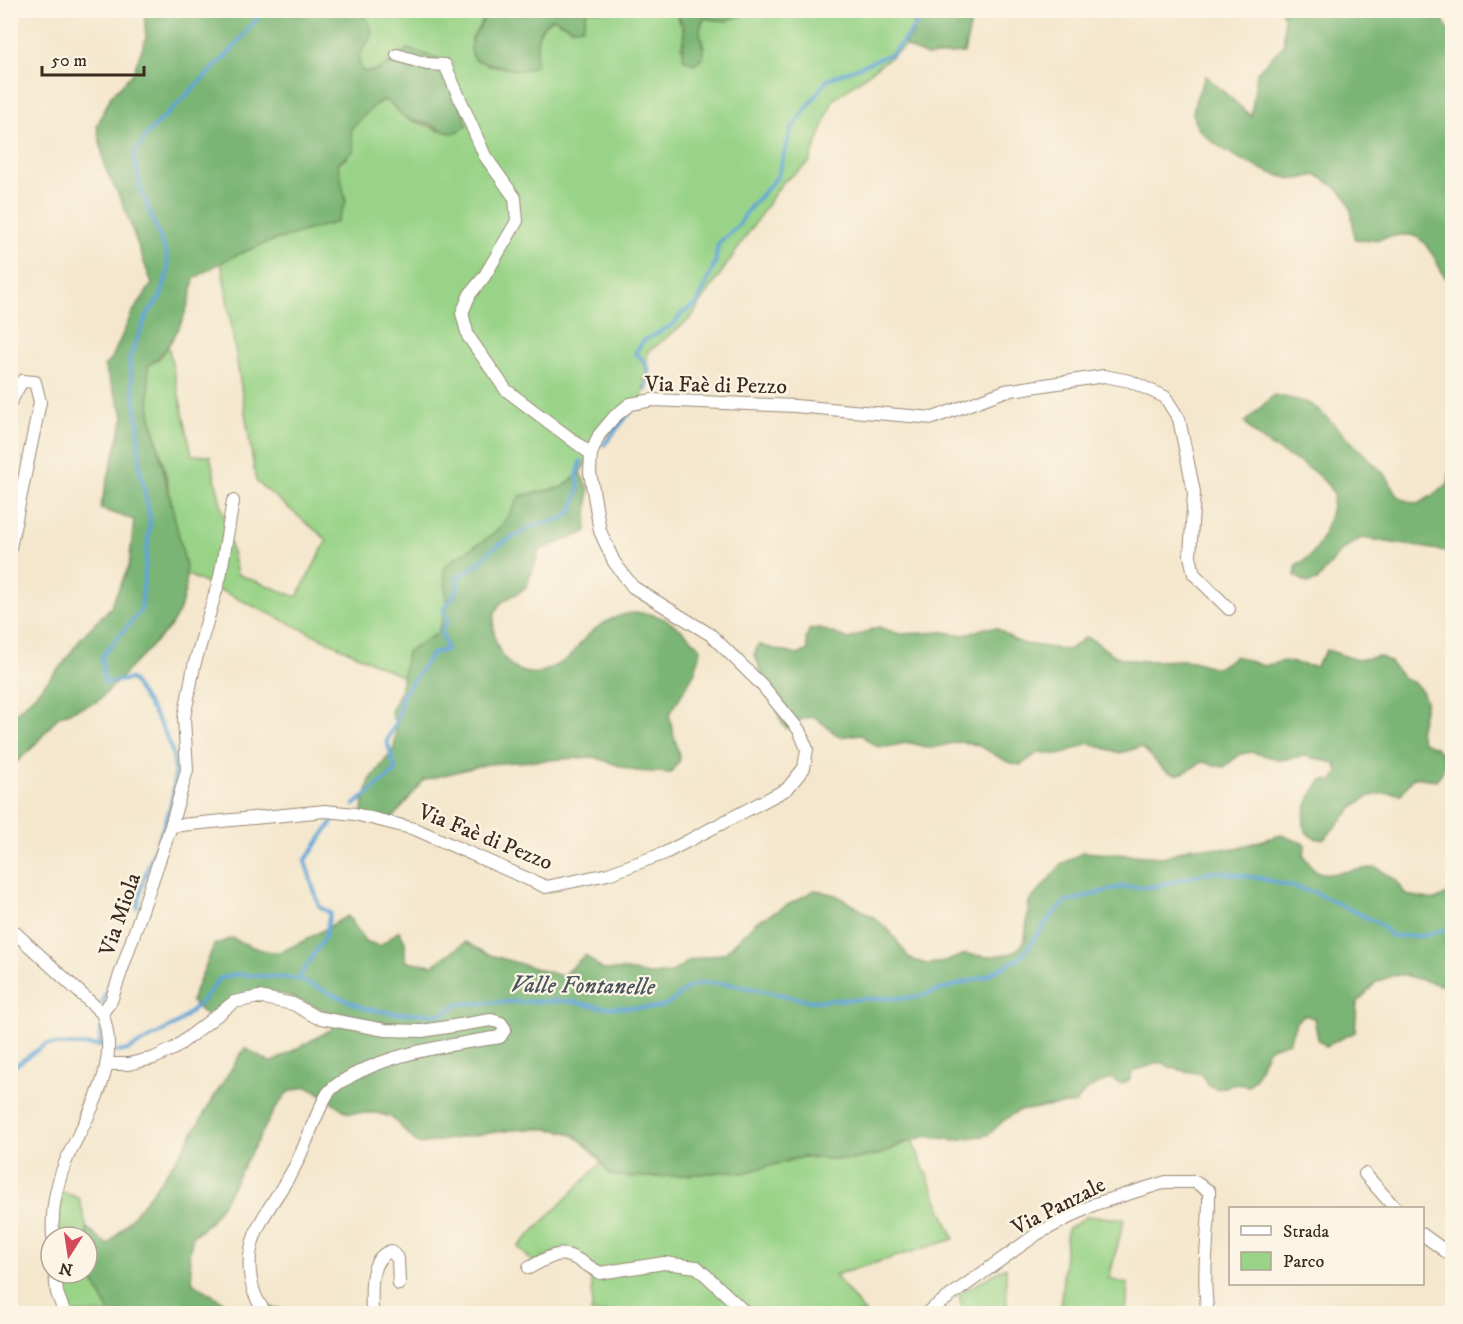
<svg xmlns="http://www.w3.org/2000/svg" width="1463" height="1324" font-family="'IM FELL DW Pica',serif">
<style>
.green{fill:#98d387;stroke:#6a7e52;stroke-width:1.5}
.forest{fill:#7ab574;stroke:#5a7049;stroke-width:1.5}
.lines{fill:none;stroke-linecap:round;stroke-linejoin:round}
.stream{stroke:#61a5d6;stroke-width:4}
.street-casing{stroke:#988876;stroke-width:14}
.street{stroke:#fff;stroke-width:12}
.labels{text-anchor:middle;stroke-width:4.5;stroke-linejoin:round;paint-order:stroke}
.street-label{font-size:22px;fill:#3b2a1e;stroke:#fcf5e5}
.water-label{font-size:24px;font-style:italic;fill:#48555e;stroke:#fcf5e5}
</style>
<rect width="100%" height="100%" fill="#fcf5e5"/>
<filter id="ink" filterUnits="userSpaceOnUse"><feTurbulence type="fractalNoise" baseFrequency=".0167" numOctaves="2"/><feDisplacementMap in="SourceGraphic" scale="12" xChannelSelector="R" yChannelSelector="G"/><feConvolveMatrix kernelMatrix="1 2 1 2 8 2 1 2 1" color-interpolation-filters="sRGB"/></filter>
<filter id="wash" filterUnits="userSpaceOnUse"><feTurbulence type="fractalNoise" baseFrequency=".008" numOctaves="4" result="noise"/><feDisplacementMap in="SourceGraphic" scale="24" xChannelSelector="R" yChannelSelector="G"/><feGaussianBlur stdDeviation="1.35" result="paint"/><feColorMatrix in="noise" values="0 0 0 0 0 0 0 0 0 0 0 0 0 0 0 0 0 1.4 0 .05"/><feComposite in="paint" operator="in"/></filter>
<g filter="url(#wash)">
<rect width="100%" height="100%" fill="#f4e7cd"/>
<path class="green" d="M753,10L917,11L914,13L913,35L905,41V46L833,100L809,163L782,183L690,319L648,352L642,401L597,444L580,473L563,487L520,496C512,511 502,528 488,538C473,548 457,555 444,568L447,605L438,633L407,652L403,677L186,574L165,470L150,413L148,366L162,356L168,345L192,455L210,456L237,574L297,597L327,540L256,481L221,261L277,239L338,163L347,158L351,129C362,119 371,105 384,100C395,104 397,113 407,118C417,124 429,124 439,131L407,49C392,61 382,74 362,71C357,59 357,53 367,44L370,24L360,11H480L483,21L471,39L485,64L515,70L536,65C537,46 534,28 553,18L572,28L582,27L587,11H675C680,26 688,31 681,48L704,46C698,35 697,28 705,18C724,24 735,16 753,10Z
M912,1140L954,1239L835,1275L866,1314L591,1313C596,1284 589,1264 565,1247L534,1263L518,1247L601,1163L611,1175C651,1180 692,1174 732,1171L743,1173L802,1157L851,1160L881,1154Z
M57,1190L79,1198L87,1228V1237H55Z
M1088,1216L1124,1219L1109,1279L1128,1284L1126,1313H1060L1067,1229Z
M87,1261L89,1273L110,1313H68L58,1273H87Z
M1006,1267L1007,1313H963L959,1294Z"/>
<path class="forest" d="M917,10L978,11L973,14L964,53L927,56L905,46V41L913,34L914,13Z
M1437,10L1452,36V286C1439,273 1436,253 1421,240C1403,225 1375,248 1354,238C1352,202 1349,192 1316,175C1310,176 1303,179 1297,179C1275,180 1206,145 1196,125C1188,109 1200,90 1206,76L1251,116L1257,72L1284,45V16L1281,11Z
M144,11H360L370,24L372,35C365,50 354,53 362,71C382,74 392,61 407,49L437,58L446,65L467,125C452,140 444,130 429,124C421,122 413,122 406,118C396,112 395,104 384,100C371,105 362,119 351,129L354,151L338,163L346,202L337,222C286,236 237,249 194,279C189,311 175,346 148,366L150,413L186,566V587L180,610L170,627L98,701L59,716L32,748L11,767V718L38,691L63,664L80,639L110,608L129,566L134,520L100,509L124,416L104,366L111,360L132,313L152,284L123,204L105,168L97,126L111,96L133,73L146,38Z
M480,11H587L583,27L572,28L553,18C534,27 537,47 536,65L526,70H516L475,60C465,43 475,36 483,21Z
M675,11V10L753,11L726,21L704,18C695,32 705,42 703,57L694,64L683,59L684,26Z
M1274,395L1306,402L1318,409L1387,477L1396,494L1404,500L1419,504L1448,485L1452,453V552L1361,538L1341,551L1317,581L1308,583L1295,576L1297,564C1320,558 1331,517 1334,494C1310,456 1270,457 1245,422Z
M580,473L589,489L586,532L540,550C536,558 529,583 525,588C515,597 499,598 495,614C487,644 512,685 547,670C554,666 565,662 570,656C577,650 581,641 588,635C630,598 667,610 701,649L695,672L669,715L680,760L671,773L635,771L594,757L488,764L424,780L392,819L363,818L362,808L370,780L394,749L396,727L391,711L400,692L407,652L438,633L447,605L444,568C457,555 473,548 488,538C502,528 512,511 520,496L563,487Z
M878,627L900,634L943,632L965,635L985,628H997L1014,640L1025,644L1068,650L1086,637C1100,641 1106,654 1121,658C1143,663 1163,660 1186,660C1197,661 1206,666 1217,668L1235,656L1264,666L1284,661L1315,667L1327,650L1357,660L1379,656L1389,661L1403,678L1414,683L1422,691L1426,701L1419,732L1423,742C1444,748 1452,763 1436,780L1414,777L1401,794C1358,789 1352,811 1324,839C1289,840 1307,796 1322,780L1333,781L1338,772L1335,763L1304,756L1282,760L1251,752L1241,754L1224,767L1202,762C1196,765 1191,769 1185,772C1164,782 1155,756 1141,747L1120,753L1088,743L1060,755L1039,752L1021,765C998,763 985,742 961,742C951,742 940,748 929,748C922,747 914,742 907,743C884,746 880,754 861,734L839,737L815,717L804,718L786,729L780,720L775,700L760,685L759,664L754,655L758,645L798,655L808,650L806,639L809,630L819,628L849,639Z
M1281,835L1305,844L1304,857L1316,872L1330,874L1376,867L1396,880L1406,895L1435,900L1452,892V988L1404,975H1394L1376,982L1357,1003L1355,1032L1326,1046L1318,1039L1314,1018L1304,1015L1296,1022L1289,1042L1268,1049L1255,1079L1248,1086L1237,1084L1216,1089L1207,1084L1202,1074L1171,1068L1162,1062L1133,1071L1129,1081L1120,1084L1111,1078L1086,1090L1076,1103L1018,1111L1003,1121L988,1135L955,1140L928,1136L902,1143L881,1154L851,1160L802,1157L743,1173L732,1171C692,1174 651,1180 611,1175C600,1161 588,1144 573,1135C543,1118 454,1140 418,1144L391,1117L377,1113H348L313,1089L305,1087L288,1092L275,1109L223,1203L210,1222L193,1236L189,1255L193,1283L233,1308L267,1307L311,1313H110L89,1273L87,1228L108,1245C133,1217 156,1188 177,1158C201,1122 220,1084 245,1048L271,1063L332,1029L334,1014L289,996L266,991L208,1017L191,1001L214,945L232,938C245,944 262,952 277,952C288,952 334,923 348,916L365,941L380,946L399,931L405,942V961L433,965L466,942L487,954L562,976L585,955L603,970H627L648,975L671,973L690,960L725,953L756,922L815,890L836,895L872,916L889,930L910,959L927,964L945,962L965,954L988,957L1012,953L1021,946L1025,939L1029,902L1062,864L1083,852L1164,857L1191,847L1233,849Z"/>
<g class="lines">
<path class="stream" d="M646,390C652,372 650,365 635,353L643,341L674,324L682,313L697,304L715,263L718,244L738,226L748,210L778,176L791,130L827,80L893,53L922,18L933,10
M604,445L632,410
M354,805L396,771L387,741L399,715L401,698L432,654L447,649L441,631L448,620L443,610L458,589L457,578L478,564L492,549L535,525L563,519L573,509L579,488L577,475L581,461
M137,908C140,896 141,884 146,872C159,835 181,798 173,756C167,729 146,702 131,679L104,683L102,656L141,610L150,519L140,469L138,424L129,359L147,315L161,296L168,271L167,255L141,191L134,155L148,133L230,52L264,10
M298,979L325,937L330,913L319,906L305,861L335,818
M102,1003L119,961
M100,1044L101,1027
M117,1052L128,1050L178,1023L201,1002L219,979L236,974L298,979L364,1008L392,1013L442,1014L459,1004L506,1002L567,1001L601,1007L657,1008L670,1003L687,988L702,983L729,984L811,1001L917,997L986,976L1020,958L1053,914L1066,902L1120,887H1152L1213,871L1259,878L1316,893L1380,924L1391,936H1421L1452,928
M10,1069L46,1044L104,1046"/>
</g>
</g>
<g filter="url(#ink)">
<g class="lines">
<g class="street-casing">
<path id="street" d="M397,55L427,64L445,65L485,156L515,198L517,221L484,277L470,294L462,313L468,336L506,390L591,454
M10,403L22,381L35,382L40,402L10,548
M171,826L325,811L355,814L415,829L546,887L608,874L665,853L787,789L804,768L807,749L799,730L762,685L711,635L633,587L614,562L600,531L590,472L591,454L599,435L614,417L630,404L653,400L795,406L933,418L1005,391L1104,376L1130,381L1165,397L1179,419L1194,492L1190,556L1194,574L1229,609
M10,928L102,1013C122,1064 89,1112 68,1156C57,1181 51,1210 53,1237
M102,1013L111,1001L171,826L187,770L184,718L194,666L220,577L233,501
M106,1064H128L154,1058L175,1048L234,1002L259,997L293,1004L316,1017L385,1030L422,1031L491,1020L501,1023L505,1029L500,1037C450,1045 391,1052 346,1079C340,1082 332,1088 328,1093C314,1116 307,1144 294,1168C280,1194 257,1219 251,1249C247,1270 251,1297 267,1314
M1365,1174L1395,1208
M1422,1234L1452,1256
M529,1268C565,1247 565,1252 600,1273L664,1263L697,1267L747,1314
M55,1273L57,1293L65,1314
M372,1314C372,1294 367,1258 391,1251L398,1259L399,1284
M925,1314L1037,1234L1095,1204L1166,1182H1195L1209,1191C1210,1231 1201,1273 1208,1314"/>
</g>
<use href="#street" class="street"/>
</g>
</g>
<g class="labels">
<g class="street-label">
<text transform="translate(716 384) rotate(1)" y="8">Via Faè di Pezzo</text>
<text transform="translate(486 836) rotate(22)" y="8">Via Faè di Pezzo</text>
<text transform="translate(119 914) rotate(-71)" y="8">Via Miola</text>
<text transform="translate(1058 1205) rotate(-27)" y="8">Via Panzale</text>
</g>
<g class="water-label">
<text transform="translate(583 985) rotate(1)" y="8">Valle Fontanelle</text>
</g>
</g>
<rect width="1463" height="1324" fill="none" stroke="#fcf5e5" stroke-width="36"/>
<rect x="1229" y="1207" width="195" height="78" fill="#fcf5e5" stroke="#afa495" stroke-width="1.5"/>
<rect x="1241" y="1226" width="30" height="9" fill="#ffffff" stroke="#afa495" stroke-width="1.5"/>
<text x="1283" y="1237" font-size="18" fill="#3b2a1e">Strada</text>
<rect x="1241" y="1252" width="30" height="18" fill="#98d387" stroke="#afa495" stroke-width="1.5"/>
<text x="1283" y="1267" font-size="18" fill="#3b2a1e">Parco</text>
<g transform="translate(69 1255) rotate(192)"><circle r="28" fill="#fcf5e5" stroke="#afa495" stroke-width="1.5"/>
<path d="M0-4.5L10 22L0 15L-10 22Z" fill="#d1495b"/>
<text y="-9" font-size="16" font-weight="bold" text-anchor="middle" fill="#3b2a1e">N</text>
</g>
<path d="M42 66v9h102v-9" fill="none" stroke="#3b2a1e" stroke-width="3"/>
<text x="51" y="66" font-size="18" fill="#3b2a1e" stroke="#fcf5e5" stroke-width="4.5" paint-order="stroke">50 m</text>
</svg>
